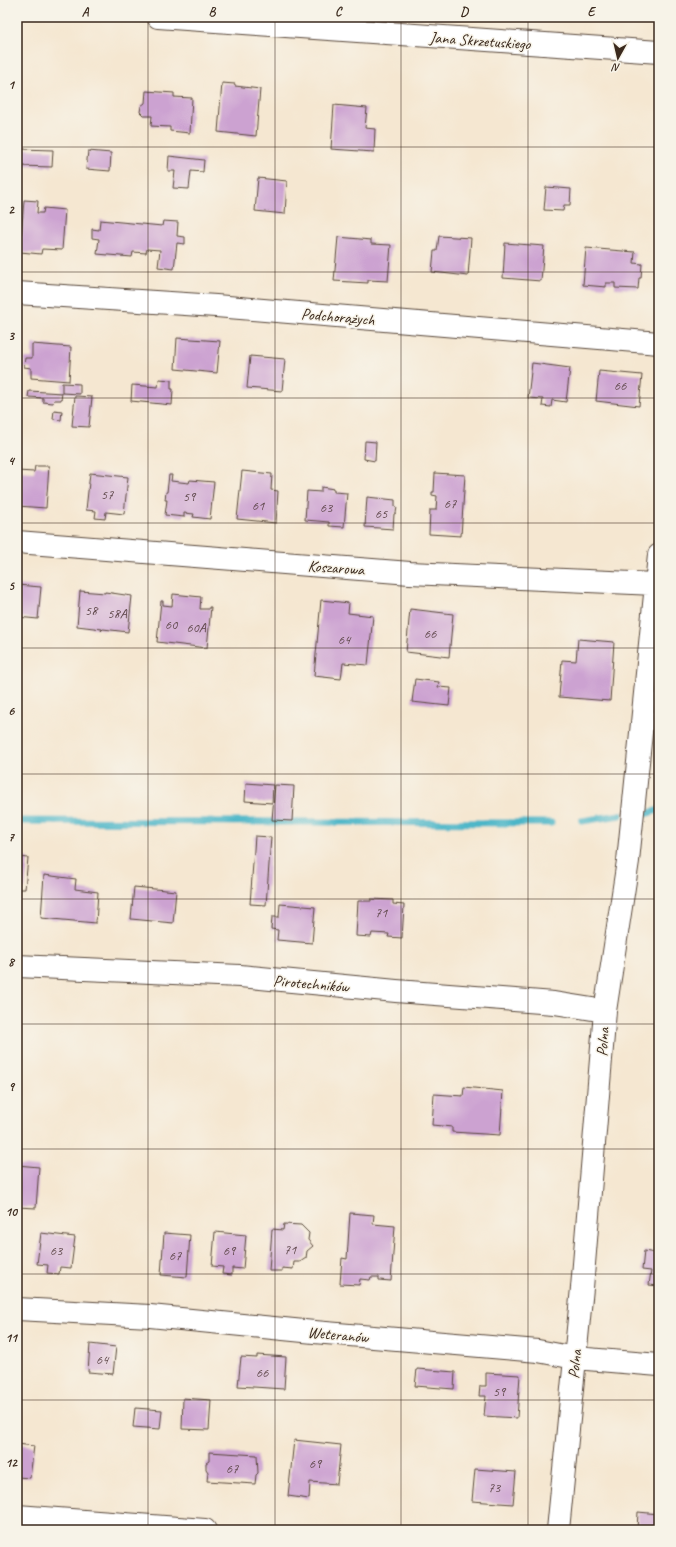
<svg xmlns="http://www.w3.org/2000/svg" width="676" height="1547" font-family="Caveat,sans-serif">
<style>
.lines{fill:none;stroke-linecap:round;stroke-linejoin:round}
.stream{stroke:#4bb6c8;stroke-width:7}
.building{fill:#cca2d1}
.minor-casing{stroke:#574639;stroke-width:24}
.minor{stroke:#fff;stroke-width:22}
.grid{fill:none;stroke:#3b2a1e;stroke-width:1;stroke-opacity:0.55}
.labels{text-anchor:middle;stroke-width:3;stroke-linejoin:round;paint-order:stroke}
.number-label{font-size:14px;fill:#5f484b}
.street-label{font-size:16px;fill:#3b2a1e;stroke:#f7f3e8}
.neatline{fill:none;stroke:#3b2a1e;stroke-width:1.5}
.grid-label{font-size:13px;text-anchor:middle;font-weight:bold;fill:#3b2a1e}
</style>
<rect width="100%" height="100%" fill="#f7f3e8"/>
<filter id="ink" filterUnits="userSpaceOnUse"><feTurbulence type="fractalNoise" baseFrequency=".025" numOctaves="2"/><feDisplacementMap in="SourceGraphic" scale="8" xChannelSelector="R" yChannelSelector="G"/><feConvolveMatrix kernelMatrix="1 2 1 2 8 2 1 2 1" color-interpolation-filters="sRGB"/></filter>
<filter id="wash" filterUnits="userSpaceOnUse"><feTurbulence type="fractalNoise" baseFrequency=".012" numOctaves="4" result="noise"/><feDisplacementMap in="SourceGraphic" scale="16" xChannelSelector="R" yChannelSelector="G"/><feGaussianBlur stdDeviation="0.9" result="paint"/><feColorMatrix in="noise" values="0 0 0 0 0 0 0 0 0 0 0 0 0 0 0 0 0 1.4 0 .05"/><feComposite in="paint" operator="in"/></filter>
<g filter="url(#wash)">
<rect width="100%" height="100%" fill="#f5e7d1"/>
<g class="lines">
<path class="stream" d="M645,814L659,810
M17,821L551,823
M582,821L620,815"/>
</g>
<g id="blocks">
<path class="building" d="M222,83L235,84V86L260,89L256,136L218,132Z
M146,91L174,93V97L192,98L190,133L170,131V127L151,126L152,116H144L140,112L141,106L145,103Z
M334,105L367,108L365,128L375,129L374,152L331,149Z
M21,149L53,150L52,167L20,166Z
M88,151L111,153L110,171L86,169Z
M169,156L204,160L203,172L191,171L189,189L173,188L175,171H168Z
M258,178L287,181L285,214L255,211Z
M546,187L571,189L570,205H564L563,211L544,210Z
M24,200L38,201L37,213H43L44,208L65,210L62,250L42,249L41,254L20,252Z
M100,220L162,226L163,221L178,222L177,236L185,237V244L177,243L174,269L158,267L160,250L147,249L146,253L133,252L132,257L97,254L99,239L92,238V229L99,230Z
M439,236L471,238L468,276L432,272L434,251H437Z
M338,237L371,240V244L391,245L388,281L368,280V283L334,281Z
M505,243L544,246L541,281L503,278Z
M586,248L635,252L634,263L642,264L641,278H639L638,289L615,288V283H606V287L583,285Z
M177,338L220,341L217,373L175,369Z
M32,344L71,347L69,381L31,378V368L24,367L25,358H32Z
M250,356L285,359L282,391L247,388Z
M532,363L570,368L566,402L552,400L551,407L542,406L543,399L528,398Z
M599,371L642,375L639,406L596,401Z
M159,379L171,380V389H173L172,405L131,401L132,385L158,387Z
M62,383L80,384V394L62,393L61,400H54L53,403L43,402V398L28,397L29,391L62,393Z
M75,396L92,397L89,427L72,426Z
M54,410L62,411L61,420L53,419Z
M365,441L376,442L375,461L364,459Z
M35,466H49L46,508L17,506V471L34,472Z
M242,471L272,474L271,490L278,491L276,523L237,519Z
M90,473L128,477L124,514L106,512L105,519L95,518L96,511L86,510Z
M435,473L465,475L461,536L429,534L430,510H436L437,496L432,495V492H434Z
M169,475H172L171,481L189,483L190,480L214,482L210,519L193,517L194,514L184,513V517L165,515L167,500H165L166,492H167Z
M321,487L334,489V492L347,493L344,527L329,526V522L305,520L307,491L321,492Z
M367,497L395,500V506L397,507L396,513L394,514L393,529L365,527Z
M17,585L41,587L38,619L17,617Z
M80,591L105,593V592L132,596L128,632L103,629L101,631L102,629L77,626Z
M173,594L201,597L200,609H209V607H211L207,648L157,642L161,601H163V605L172,606Z
M321,600L349,603L348,613L373,616L368,665L343,663L341,679L314,676Z
M410,609L453,614L449,657L406,652Z
M578,639L614,642L610,701L559,697L562,660L576,661Z
M415,679L439,682L438,687L451,688L449,706L412,702Z
M246,783L273,785L272,803L245,801Z
M275,785L294,786L292,821L272,820Z
M255,836L271,837L266,905L250,904Z
M17,857L28,858L25,889H19L18,896Z
M44,875L76,879L75,889L98,892L96,923L41,918Z
M134,887L176,891L173,923L131,919Z
M371,899L393,900V904L404,905L402,938L388,937L389,934L372,933L371,937L356,936L358,901H371Z
M280,904L315,907L312,943L277,940L278,930L271,929L272,917H279Z
M464,1087L503,1091L500,1135L452,1132V1127L432,1125L434,1094L463,1096Z
M17,1165L39,1167L36,1208L17,1207Z
M350,1213L374,1215L373,1224L395,1226L391,1281L379,1280V1277H371L370,1280L360,1279L359,1285L340,1284L342,1258L347,1259Z
M284,1224L301,1225L309,1233L308,1240L313,1246L307,1251L306,1258L300,1262H294L293,1269L282,1268V1271H269L272,1229L283,1230Z
M215,1232L246,1235L243,1269L232,1268V1275L222,1274L223,1267L212,1266Z
M41,1233L75,1237L71,1268L60,1267L59,1274L47,1273L48,1265L37,1264Z
M164,1233L190,1235L187,1277L161,1275Z
M657,1239H659V1286L649,1285L651,1271L642,1270L644,1251L655,1253Z
M90,1344L116,1347L113,1374L88,1372Z
M257,1355L286,1357L284,1389L238,1386L241,1357L257,1358Z
M417,1369L455,1372L454,1389L415,1386Z
M486,1373L520,1375L517,1418L484,1416L486,1396H479L480,1386H486Z
M183,1398L211,1400L209,1430L182,1429Z
M135,1408L162,1410L160,1429L133,1427Z
M294,1440L341,1445L337,1484L310,1482L309,1499L288,1496Z
M17,1444L34,1446L30,1478L17,1477Z
M209,1452L257,1455L258,1473L256,1475L255,1484L207,1481L208,1472L206,1469V1463L209,1461Z
M475,1469L516,1472L513,1504L472,1501Z
M638,1512L659,1514L658,1530H637Z"/>
</g>
</g>
<g filter="url(#ink)">
<use href="#blocks" fill-opacity="0" stroke="#574639" stroke-width="1"/>
<g class="lines">
<g class="minor-casing">
<path id="minor" d="M158,17L659,52
M17,293L216,306L659,343
M17,542L410,573L655,584
M17,966L240,976L396,991L554,1003L605,1011
M17,1309L150,1316L314,1332L538,1351L575,1358L659,1365
M17,1516L205,1530
M558,1530L582,1288L605,1011L628,861L659,555"/>
</g>
<use href="#minor" class="minor"/>
</g>
</g>
<path class="grid" d="M148,17V1530M275,17V1530M401,17V1530M528,17V1530M17,147H659M17,272H659M17,398H659M17,523H659M17,648H659M17,774H659M17,899H659M17,1024H659M17,1149H659M17,1274H659M17,1400H659"/>
<g class="labels">
<g class="number-label">
<text x="620" y="390">66</text>
<text x="107" y="499">57</text>
<text x="189" y="501">59</text>
<text x="450" y="508">67</text>
<text x="258" y="510">61</text>
<text x="326" y="512">63</text>
<text x="381" y="518">65</text>
<text x="91" y="615">58</text>
<text x="117" y="618">58A</text>
<text x="171" y="629">60</text>
<text x="196" y="632">60A</text>
<text x="430" y="638">66</text>
<text x="344" y="644">64</text>
<text x="381" y="917">71</text>
<text x="290" y="1254">71</text>
<text x="56" y="1255">63</text>
<text x="229" y="1255">69</text>
<text x="175" y="1260">67</text>
<text x="102" y="1364">64</text>
<text x="262" y="1377">66</text>
<text x="499" y="1396">59</text>
<text x="315" y="1468">69</text>
<text x="232" y="1473">67</text>
<text x="494" y="1492">73</text>
</g>
<g class="street-label">
<text transform="translate(480 40) rotate(4)" y="6">Jana Skrzetuskiego</text>
<text transform="translate(338 316) rotate(5)" y="6">Podchorążych</text>
<text transform="translate(336 567) rotate(4)" y="6">Koszarowa</text>
<text transform="translate(311 983) rotate(5)" y="6">Pirotechników</text>
<text transform="translate(602 1042) rotate(-86)" y="6">Polna</text>
<text transform="translate(338 1334) rotate(5)" y="6">Weteranów</text>
<text transform="translate(574 1364) rotate(-84)" y="6">Polna</text>
</g>
</g>
<rect width="676" height="1547" fill="none" stroke="#f7f3e8" stroke-width="44"/>
<g transform="translate(618 58) rotate(188)" stroke="#f7f3e8" stroke-width="3" paint-order="stroke">
<path d="M0-3L7 15L0 10L-7 15Z" fill="#3b2a1e"/>
<text y="-6" font-size="11" font-weight="bold" text-anchor="middle" fill="#3b2a1e">N</text>
</g>
<rect x="22" y="22" width="632" height="1503" class="neatline"/>
<g class="grid-label">
<text x="85" y="16">A</text>
<text x="212" y="16">B</text>
<text x="338" y="16">C</text>
<text x="464" y="16">D</text>
<text x="591" y="16">E</text>
<text x="11" y="89">1</text>
<text x="11" y="214">2</text>
<text x="11" y="340">3</text>
<text x="11" y="465">4</text>
<text x="11" y="590">5</text>
<text x="11" y="715">6</text>
<text x="11" y="841">7</text>
<text x="11" y="966">8</text>
<text x="11" y="1091">9</text>
<text x="11" y="1216">10</text>
<text x="11" y="1342">11</text>
<text x="11" y="1467">12</text>
</g>
</svg>
